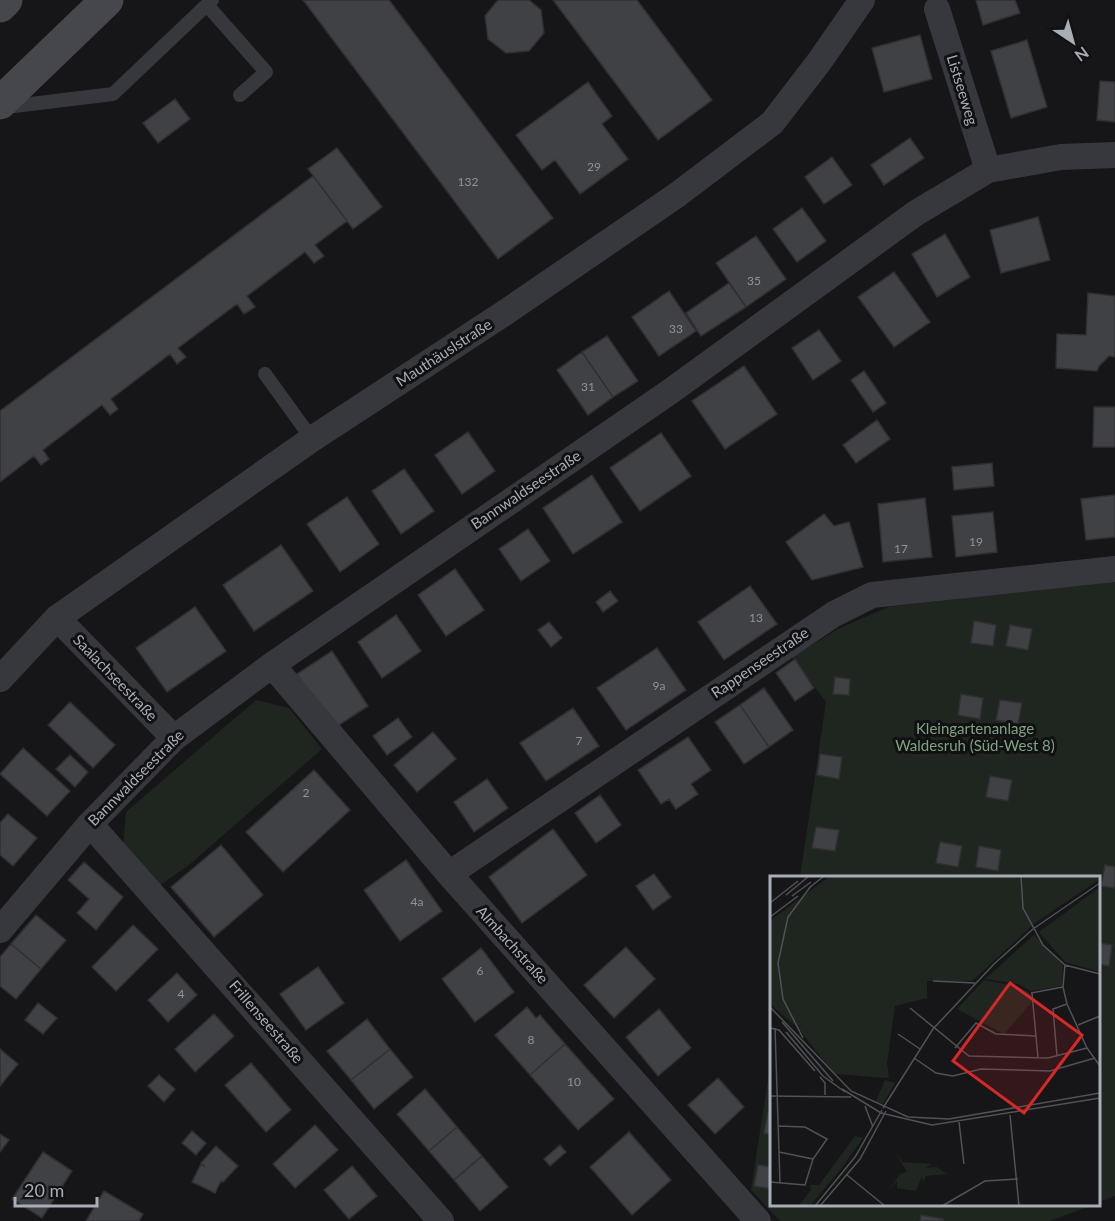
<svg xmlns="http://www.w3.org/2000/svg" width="1115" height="1221" font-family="Lato,sans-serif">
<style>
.green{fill:#1e261f}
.building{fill:#404145;stroke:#303034;stroke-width:1.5}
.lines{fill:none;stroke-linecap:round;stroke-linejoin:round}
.service{stroke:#37383d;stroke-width:14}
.minor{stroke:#37383d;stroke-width:26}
.secondary{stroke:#45474d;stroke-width:33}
.labels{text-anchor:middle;stroke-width:6;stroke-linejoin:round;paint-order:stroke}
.number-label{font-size:12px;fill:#8e929b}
.street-label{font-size:15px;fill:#a8adb8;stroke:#111113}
.park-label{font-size:15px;fill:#7fa381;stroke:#111113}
.inset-road{fill:none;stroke:#505258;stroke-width:1.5}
.view{fill:#d62828;fill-opacity:0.15;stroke:#d62828;stroke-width:3}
.inset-edge{fill:none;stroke:#a8adb8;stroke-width:3}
</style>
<rect width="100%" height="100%" fill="#161618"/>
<path class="green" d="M1115,580V1196L1099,1202L1098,878L800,877L826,702L792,657L838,629L888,607Z
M256,700L289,708L322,749L189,865L153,890L122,855L126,812Z
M771,1060L772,1204L1093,1205L1050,1221H780L751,1190Z"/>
<path class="building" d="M303,0H389L553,218L498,259Z
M498,0H529L541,10L544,33L529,51L506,53L488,39L485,16Z
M553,0H637L712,100L658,140Z
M976,0H1015L1020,13L983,25Z
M920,35L932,79L884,92L872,48Z
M1027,40L1047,107L1011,118L991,51Z
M1100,81L1115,82V122L1097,120Z
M588,82L612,116L602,124L628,159L580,194L555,160L542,170L516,135Z
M175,99L190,119L158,143L143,123Z
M910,138L924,158L884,185L871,165Z
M337,148L382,207L353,229L308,169Z
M832,157L852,185L824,204L805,177Z
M313,176L347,221L315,245L324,256L314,263L305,252L247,296L255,307L244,314L237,304L178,348L186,357L177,364L170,354L111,399L118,409L110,415L102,405L43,450L49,459L41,465L34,456L0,482V411Z
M802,208L826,241L797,262L773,229Z
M1038,217L1050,260L1001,273L990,230Z
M945,234L970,277L937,297L912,254Z
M756,236L786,279L746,307L716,263Z
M894,272L930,322L894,347L858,297Z
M729,283L746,307L701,336L686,313Z
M669,291L696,331L659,356L632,317Z
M1088,293L1115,296V357L1109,356L1099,366L1097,371L1056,368L1057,334L1086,335Z
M819,330L841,361L813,380L792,348Z
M607,336L638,381L613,397L582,352Z
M582,352L613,397L588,415L557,370Z
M744,366L777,414L725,449L692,401Z
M864,371L886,403L873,412L851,380Z
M1094,407H1115V447H1093Z
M877,420L890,439L856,463L843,445Z
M468,432L495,471L462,494L435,455Z
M661,433L691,476L640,511L610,468Z
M992,463L994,486L954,490L952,467Z
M404,469L434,511L401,534L372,491Z
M592,475L622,522L573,554L543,508Z
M1115,495V537L1086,540L1081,499Z
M347,497L379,544L340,572L307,524Z
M925,498L932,557L883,562L878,504Z
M993,512L997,552L956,557L952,516Z
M824,514L834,526L849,522L863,567L812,580L786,542Z
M528,529L550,561L521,581L499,549Z
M281,545L313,591L254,631L223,585Z
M455,569L484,610L446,636L418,595Z
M750,586L777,624L724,660L698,622Z
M610,591L618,601L603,612L596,602Z
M195,607L226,651L167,692L136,648Z
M396,615L421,651L382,678L358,642Z
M974,621L996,625L993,646L971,643Z
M549,622L562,638L551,647L538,630Z
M1010,625L1032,629L1028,650L1006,646Z
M657,648L686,690L626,730L597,688Z
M332,651L368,706L333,729L297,674Z
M795,659L814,688L795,701L776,673Z
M835,677L850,679L849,695L833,694Z
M764,688L793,730L769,747L740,705Z
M961,694L983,698L980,719L958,715Z
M1000,700L1022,703L1018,724L996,720Z
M70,702L115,745L93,768L48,725Z
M740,705L769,747L744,764L715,722Z
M573,708L599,746L546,781L520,743Z
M398,718L412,737L387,755L373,736Z
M433,732L456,759L417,792L394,765Z
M688,737L711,770L691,784L698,794L676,809L669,799L661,804L638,770Z
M23,748L70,791L47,816L0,774Z
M820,754L842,757L839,779L817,775Z
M70,755L88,772L75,787L56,769Z
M314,770L350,810L283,872L246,832Z
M990,776L1012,780L1008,801L986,797Z
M487,779L508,808L474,832L454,802Z
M600,795L621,825L596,843L575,813Z
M8,814L37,838L13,866L0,855V823Z
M816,827L839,830L835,851L812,848Z
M553,829L587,875L522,923L489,877Z
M940,842L962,846L958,867L936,863Z
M221,845L263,895L214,937L171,887Z
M979,846L1001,850L998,871L976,867Z
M406,860L442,911L400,941L364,890Z
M84,862L123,897L96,930L77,913L89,899L68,880Z
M1105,865L1115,867V888L1101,886Z
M654,874L671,897L653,910L636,886Z
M36,915L66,940L41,969L11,944Z
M133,925L158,949L116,991L92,967Z
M1098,943L1112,945L1109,966L1098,964Z
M11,944L41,969L16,999L0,986V957Z
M626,947L655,979L614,1018L584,985Z
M481,948L514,992L475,1022L442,979Z
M318,967L344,1003L306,1030L280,994Z
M177,973L197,995L168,1022L148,1000Z
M38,1003L57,1018L43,1034L25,1020Z
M527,1007L536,1018L540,1015L565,1044L530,1075L495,1035Z
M659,1009L691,1048L658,1076L626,1037Z
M214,1014L234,1036L195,1072L175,1049Z
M367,1019L390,1049L351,1080L327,1051Z
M565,1044L614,1099L578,1130L530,1075Z
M0,1049L18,1064L0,1086Z
M390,1049L413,1077L374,1109L351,1080Z
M251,1063L291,1110L266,1132L225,1085Z
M159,1075L175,1089L164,1102L148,1086Z
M718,1078L744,1107L715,1134L688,1105Z
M425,1089L457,1127L429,1151L397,1114Z
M768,1112L772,1113V1135L764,1133Z
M315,1125L338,1150L295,1188L273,1164Z
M457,1127L482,1156L454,1180L429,1151Z
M192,1131L206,1143L196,1155L182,1143Z
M629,1132L671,1180L632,1215L590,1167Z
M0,1134L9,1140L0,1152Z
M560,1145L566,1152L550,1166L544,1159Z
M216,1146L238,1166L223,1182L221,1181L215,1193L192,1182L201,1164L205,1167L201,1163Z
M43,1152L72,1171L42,1218L12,1199Z
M482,1156L508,1187L480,1211L454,1180Z
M758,1165L772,1167V1189L754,1186Z
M352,1166L377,1196L349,1219L324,1190Z
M104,1191L143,1214L139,1221H86Z
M921,1215L943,1219V1221H920Z"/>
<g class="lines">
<path class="service" d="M207,5L266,72L240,95
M6,107L113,94L212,0
M265,374L312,439"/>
<path class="minor" d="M937,9L988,170
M57,618L174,738
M272,665L449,874L758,1221
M0,679L57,618L312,439L503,314L677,195L772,123L819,62L862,0
M90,824L441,1221
M449,874L834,614L872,595L1115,569
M0,930L90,824L174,738L272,665L671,391L916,213L988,170L1061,157L1115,155"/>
<path class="secondary" d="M0,6L6,0
M0,103L107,0"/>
</g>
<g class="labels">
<g class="number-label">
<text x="594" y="171">29</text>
<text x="468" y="186">132</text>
<text x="754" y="285">35</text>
<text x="676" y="333">33</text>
<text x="588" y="391">31</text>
<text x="976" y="546">19</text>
<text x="901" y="553">17</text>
<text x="756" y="622">13</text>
<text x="659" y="690">9a</text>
<text x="579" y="745">7</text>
<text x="306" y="797">2</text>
<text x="417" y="906">4a</text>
<text x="480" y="975">6</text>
<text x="181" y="998">4</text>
<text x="531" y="1044">8</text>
<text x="574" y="1086">10</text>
</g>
<g class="street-label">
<text transform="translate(962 90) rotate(73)" y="5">Listseeweg</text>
<text transform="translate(444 353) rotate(-33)" y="5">Mauthäuslstraße</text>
<text transform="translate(526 490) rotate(-34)" y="5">Bannwaldseestraße</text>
<text transform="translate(760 663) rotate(-34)" y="5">Rappenseestraße</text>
<text transform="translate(115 678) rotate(46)" y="5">Saalachseestraße</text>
<text transform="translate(136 778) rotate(-45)" y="5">Bannwaldseestraße</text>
<text transform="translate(512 945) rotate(48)" y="5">Almbachstraße</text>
<text transform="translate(266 1022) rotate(49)" y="5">Frillenseestraße</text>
</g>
<g class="park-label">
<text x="975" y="734">Kleingartenanlage<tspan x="975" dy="17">Waldesruh (Süd-West 8)</tspan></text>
</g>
</g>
<g transform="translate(770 876)">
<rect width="330" height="330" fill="#161618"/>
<path d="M60,0H330V3L265,47L202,105H157V122L125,130L117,187L119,201L115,202L64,198L29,153L0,128V45ZM330,11V96L295,86L269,56ZM264,59L293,89L292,110L261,115L248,108L215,103ZM214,104L249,111L261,118L262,126L234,158L187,133ZM115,204L125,207L113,228L106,225ZM85,260L93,262L71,293L40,330H28L41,314L40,309H49ZM124,274L133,286L162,288L156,292L167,291L177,298L156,300L153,307L152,300L146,315L127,312V305L118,315L130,298L137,296Z" fill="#1e261f"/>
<path class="inset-road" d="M251,0L253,32L273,69L295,89L330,98M39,12L54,0M16,19L39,0M22,20L41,6M0,27L28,5M0,41L28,20M295,89L293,111L297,128L317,172L330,190M163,105L205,107M261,117L293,111M262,117L268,182M0,131L81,215L138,241L179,243L330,217M140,132L199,180L278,182L317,172M12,146L63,205M308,149L330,140M0,152L9,154L45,195M5,152L10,307M16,156L53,200L75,216M128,158L150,173M33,162L13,123L8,87L18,41L41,10M185,172L206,147L226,158L266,160M287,180L283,133L297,128M144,182L166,197L183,200L211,193L280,195L325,182M50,201L55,207V219M72,213L111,237L162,249L330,222M0,220L81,221M95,230L103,251M113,232L163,153L224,88L263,53L330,7M240,239L249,330M189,246L194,288M9,276L43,283M77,299L115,330M0,306L35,309L43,283L57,263L35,251L8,250M45,330L85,281L112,234M50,330L90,283L116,235M172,330L215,305L248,303"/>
<path class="view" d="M240,107L312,159L254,237L183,185Z"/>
<rect width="330" height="330" class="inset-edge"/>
</g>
<g transform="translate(1073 42) rotate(144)" stroke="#111113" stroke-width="4.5" paint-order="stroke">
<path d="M0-4.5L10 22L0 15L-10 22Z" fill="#a8adb8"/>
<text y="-9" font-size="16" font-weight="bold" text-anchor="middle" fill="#a8adb8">N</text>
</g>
<path d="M15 1197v9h82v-9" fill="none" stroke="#a8adb8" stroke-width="3"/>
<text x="24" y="1197" font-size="18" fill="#a8adb8" stroke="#111113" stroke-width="4.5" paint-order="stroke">20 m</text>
</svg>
